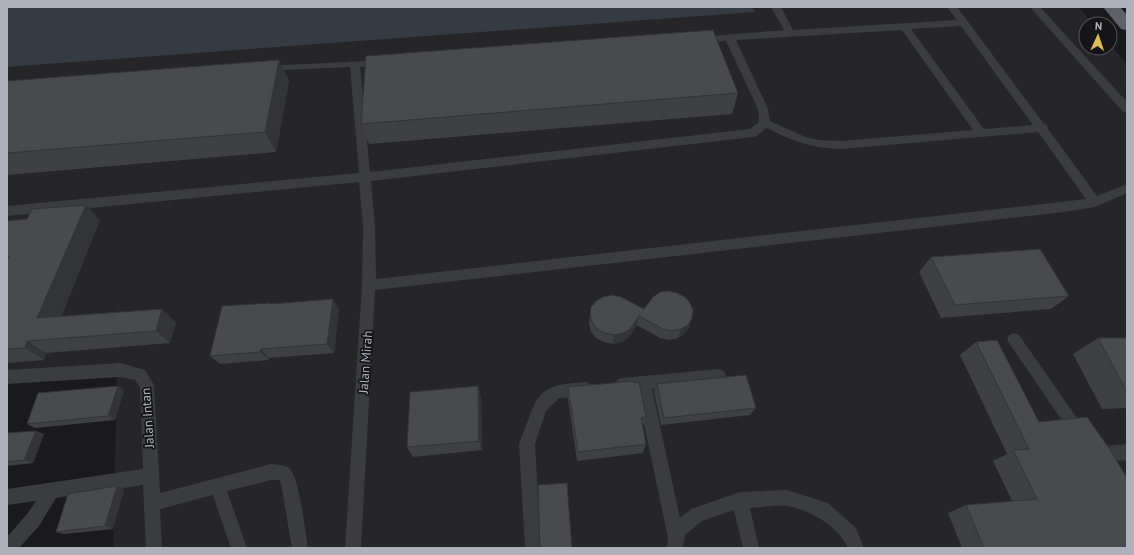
<svg xmlns="http://www.w3.org/2000/svg" width="1134" height="555" font-family="'PT Sans',sans-serif">
<style>
.built{fill:#262629}
.water{fill:#353b43}
.lines{fill:none;stroke-linecap:round;stroke-linejoin:round}
.service{fill:#3b3c40;fill-rule:evenodd}
.trunk{fill:#606168;fill-rule:evenodd}
.wall{fill:#3f4043}
.shaded-wall{fill:#333437}
.building{fill:#494a4e;stroke:#333437}
.labels{text-anchor:middle;stroke-width:3.5;stroke-linejoin:round;paint-order:stroke}
.street-label{font-size:13px;fill:#aeb1ba;stroke:#151517}
</style>
<rect width="100%" height="100%" fill="#1a1a1c"/>
<path class="built" d="M752,7H1079L1093,24H1086V48H1110V44L1127,64V548H113L117,372L7,382V67L754,12Z"/>
<path class="water" d="M7,7H752L755,12L7,67Z"/>
<g class="lines">
<path class="service" d="M771,7H781L793,30L957,20L947,7H957L1044,124L1047,125L1048,129L1097,196L1127,184V193L1095,207L1064,212L375,290L361,548H345L362,285L363,227L359,182L7,216V206L359,173L350,67L262,71L261,69L266,66L387,60L388,62L387,64L383,65L360,67L370,172L750,129L759,122L758,109L726,41L699,43L694,40L699,37L784,30ZM961,26L1033,125L984,129L911,29ZM902,30L973,130L841,141L819,140L805,137L770,121L768,109L736,40ZM766,128C795,141 808,148 841,149L1038,132L1086,199L376,279L375,227L371,181L753,137L757,136Z
M1030,7H1040L1127,102V113L1123,112Z
M1014,333L1019,335L1084,428L1087,433L1084,438L1079,440L1074,438L1009,343L1007,339L1009,335Z
M120,363L145,370L154,385L160,493L271,464C277,465 285,464 289,468C300,478 305,532 308,548H292L281,483L279,480H271L227,491L247,548H231L213,495L160,509L162,548H146L143,485L56,498L39,526L19,548H7V537L27,514L36,501L7,505V489L143,469L140,387L135,380L120,377L7,384V370Z
M719,369L724,371L726,376L724,381L719,383L652,389L680,518L691,509L740,492L787,490L828,503L856,528L864,548H848C839,527 809,509 787,506C775,505 762,507 750,508L759,548H743L734,510L702,521L685,535L683,548H667L668,538L637,390L622,392L617,390L615,385L617,380L622,378Z
M586,382L591,384L593,389L591,394L586,396L559,398L546,411L535,444L541,548H525L519,444L533,407C543,383 564,384 586,382Z
M1127,444V460L1095,463L1090,460L1087,455L1090,450L1095,447Z"/>
<path class="trunk" d="M1103,7H1120L1127,15V30L1121,29Z"/>
</g>
<path class="wall" d="M279,60L289,81L276,152L7,175V81Z
M738,93L732,114L369,144L361,124Z
M100,220L61,317L176,322L170,343L46,353L44,360L7,363V221Z
M931,257L1069,296L1051,309L941,318L919,272Z
M270,303L271,304L339,309L334,353L269,358V360L220,364L210,356Z
M644,309L692,318L689,327L684,334L678,338L669,340L660,338L637,325L628,338L621,342L613,344L604,342L596,338L591,332L589,324L590,315Z
M1098,338H1127V408L1102,409L1073,354Z
M976,342L1039,422L1127,548H962L948,513L966,505L1012,501L993,461L1007,454L960,355Z
M657,384L756,408L750,415L661,425L654,392Z
M118,386L124,390L115,420L35,428L27,424Z
M478,386L481,398L482,450L413,457L407,447Z
M568,387L646,417L643,427L646,444L643,453L577,461L568,399Z
M36,431L44,434L33,463L7,466V433Z
M124,489L113,529L64,534L56,532Z"/>
<path class="shaded-wall" d="M279,60L289,81L276,152L265,132Z
M86,205L100,220L55,331L37,318Z
M333,299L339,309L334,353L327,344Z
M162,309L176,322L170,343L156,331Z
M639,316L637,325L628,338L621,342L613,344L614,335Z
M692,318L689,327L684,334L678,338L681,329Z
M27,341L46,353L44,360L25,348Z
M261,349L269,358V360L260,352Z
M118,386L124,390L115,420L108,416Z
M478,386L481,398L482,450L479,441Z
M36,431L44,434L33,463L24,460Z
M117,486L124,489L113,529L105,526Z"/>
<path class="building" d="M713,30L738,93L361,124L366,56Z
M279,60L265,132L7,153V81Z
M86,205L37,318L162,309L156,331L27,341L25,348L7,349V260L9,256H7V221L27,219L32,209Z
M1040,249L1069,296L955,305L931,257Z
M668,291L677,293L685,297L690,303L693,310L692,318L688,325L681,329L672,331L663,329L639,316L630,329L623,333L614,335L605,333L597,329L592,322L590,315L591,307L596,301L603,297L612,295L621,297L644,309L653,297L660,292Z
M333,299L327,344L261,349L260,352L210,356L222,306L270,303V304Z
M1098,338H1127V392Z
M997,340L1039,422L1087,417L1111,451L1127,478V548H984L966,505L1037,499L1013,450L1029,449L976,342Z
M746,375L756,408L664,418L657,384Z
M634,381V383L639,382L646,417L641,418L646,444L578,452L568,387Z
M118,386L108,416L27,424L38,393Z
M478,386L479,441L407,447L410,392Z
M36,431L24,460L7,462V433Z
M567,483L572,548H540L538,485Z
M117,486L105,526L56,532L68,494Z"/>
<g class="labels">
<g class="street-label">
<text transform="translate(365 362) rotate(-86)" y="5">Jalan Mirah</text>
<text transform="translate(147 418) rotate(-94)" y="5">Jalan Intan</text>
</g>
</g>
<rect width="1134" height="555" fill="none" stroke="#aeb1ba" stroke-width="16"/>
<g transform="translate(1098 36) rotate(3)"><circle r="19" fill="#151517" stroke="#525358"/>
<path d="M0-3L7 15L0 10L-7 15Z" fill="#ddbb50"/>
<text y="-6" font-size="11" font-weight="bold" text-anchor="middle" fill="#aeb1ba">N</text>
</g>
</svg>
